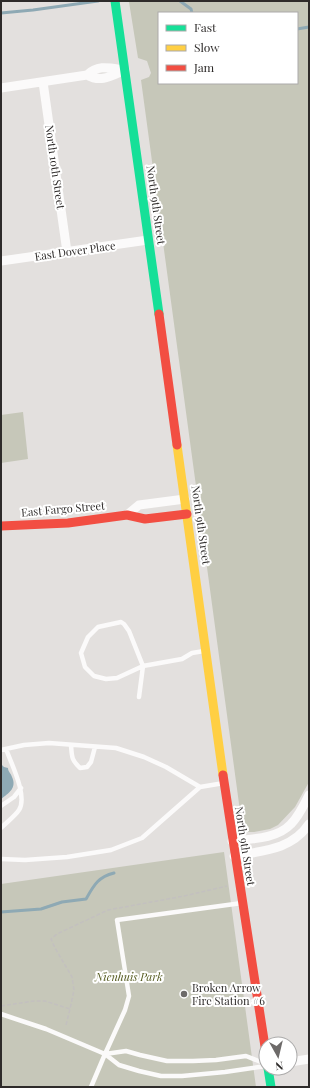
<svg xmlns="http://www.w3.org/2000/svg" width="310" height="1088" font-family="'Playfair Display',serif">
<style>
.green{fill:#c6c7b9;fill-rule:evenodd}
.water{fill:#8ea9b4}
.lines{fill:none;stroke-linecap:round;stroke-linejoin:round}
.stream{stroke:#8ea9b4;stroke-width:3}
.path{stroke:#c3c0bf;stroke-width:1.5;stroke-dasharray:4 2;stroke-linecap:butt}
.lane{stroke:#fbfafa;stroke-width:4.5}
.street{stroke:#fbfafa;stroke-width:9}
.fast{stroke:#16e098;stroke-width:9}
.slow{stroke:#ffcf43;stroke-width:9}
.jam{stroke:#f24e42;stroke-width:9}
.poi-dot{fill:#6d6a69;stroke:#fff;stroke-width:1.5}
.labels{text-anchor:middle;stroke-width:4;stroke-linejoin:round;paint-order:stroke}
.street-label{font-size:11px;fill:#2e2b2a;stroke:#fff}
.park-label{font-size:11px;font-style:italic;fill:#555b20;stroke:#fff}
.poi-label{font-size:11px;fill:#2e2b2a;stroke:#fff;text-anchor:start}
</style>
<rect width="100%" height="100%" fill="#e3e0de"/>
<path class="green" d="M140,1H309V782L295,807L278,825L270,829L254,832H248L243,826L240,811L141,80L149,77L151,73L147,61L138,58L129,2ZM159,13H297V83H159Z
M23,412L28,459L1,463V415Z
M224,852L256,1087H1V884Z"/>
<path class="water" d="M1,764L4,767L8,768C8,772 11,773 12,777C17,788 9,793 1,799Z"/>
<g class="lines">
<path class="stream" d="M180,1L191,9L192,13
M1,13L33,10L98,1
M297,29L309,27
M1,912L41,909L62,902L86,899C94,885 98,877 114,873"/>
<path class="path" d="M1,1006L34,1001H45L70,1009L74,990L72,977L55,948L51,939L57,934L108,910L184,896L227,886
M66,1025L70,1009"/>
<path class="lane" d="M139,697L143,666L129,631L124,624L121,622L98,627L88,637L81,653L85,667L94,676L106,679L117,678L143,666L182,659L192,653L204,651
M71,745C72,757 71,759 80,768L87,767L91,762L95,747
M1,750L24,745L49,743L116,748L144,757L166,767L200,787L224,783
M1,806L14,797L21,788
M1,828C7,822 15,816 19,810C28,796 11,763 6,749
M1,859L25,860L67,857L111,850L142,838L200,787
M1,1014L46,1029L105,1054L119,1065L139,1071L161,1076H182L225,1072L266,1066
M105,1054L126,1051L140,1055L167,1061H193L216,1060L246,1056L266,1064
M91,1087L105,1054L125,1010L129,996L117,920L242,903"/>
<path class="street" d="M87,75C101,83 111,76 125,70
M43,82L67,252
M1,88L87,75C98,64 110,68 125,70
M1,261L148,240
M127,515L139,505L185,499
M232,841C251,839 277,839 291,824C299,816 304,805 309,795
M234,856C262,851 292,850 309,824
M290,1062L309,1059"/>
<path class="fast" d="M115,1L159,314
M268,1068L271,1087"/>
<path class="slow" d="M177,445L223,775"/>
<path class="jam" d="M159,314L177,445
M1,526L68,523L127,515L145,519L187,514
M223,775L266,1053"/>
</g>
<circle class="poi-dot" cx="184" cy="994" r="4"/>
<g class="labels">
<g class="street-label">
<text transform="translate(55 167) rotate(82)" y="4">North 10th Street</text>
<text transform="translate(156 205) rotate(82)" y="4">North 9th Street</text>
<text transform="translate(75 251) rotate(-8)" y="4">East Dover Place</text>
<text transform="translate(63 509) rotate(-5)" y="4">East Fargo Street</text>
<text transform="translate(201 525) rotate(82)" y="4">North 9th Street</text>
<text transform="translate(245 846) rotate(81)" y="4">North 9th Street</text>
</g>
<g class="park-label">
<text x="129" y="981">Nienhuis Park</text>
</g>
<g class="poi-label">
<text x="192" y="992">Broken Arrow<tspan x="192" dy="13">Fire Station #6</tspan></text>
</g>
</g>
<rect width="310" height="1088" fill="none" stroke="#2e2b2a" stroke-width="4"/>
<rect x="158" y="12" width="140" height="72" fill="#ffffff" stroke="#abaaaa"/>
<rect x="166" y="25" width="20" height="6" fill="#16e098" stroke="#abaaaa"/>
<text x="194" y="32" font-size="12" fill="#2e2b2a">Fast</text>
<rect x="166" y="45" width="20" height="6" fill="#ffcf43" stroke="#abaaaa"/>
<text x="194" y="52" font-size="12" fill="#2e2b2a">Slow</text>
<rect x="166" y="65" width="20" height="6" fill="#f24e42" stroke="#abaaaa"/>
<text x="194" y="72" font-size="12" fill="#2e2b2a">Jam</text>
<g transform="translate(278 1056) rotate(172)"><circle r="19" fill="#ffffff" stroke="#abaaaa"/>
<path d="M0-3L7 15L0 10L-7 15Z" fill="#6d6a69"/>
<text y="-6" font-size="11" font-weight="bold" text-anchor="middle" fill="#2e2b2a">N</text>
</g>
</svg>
